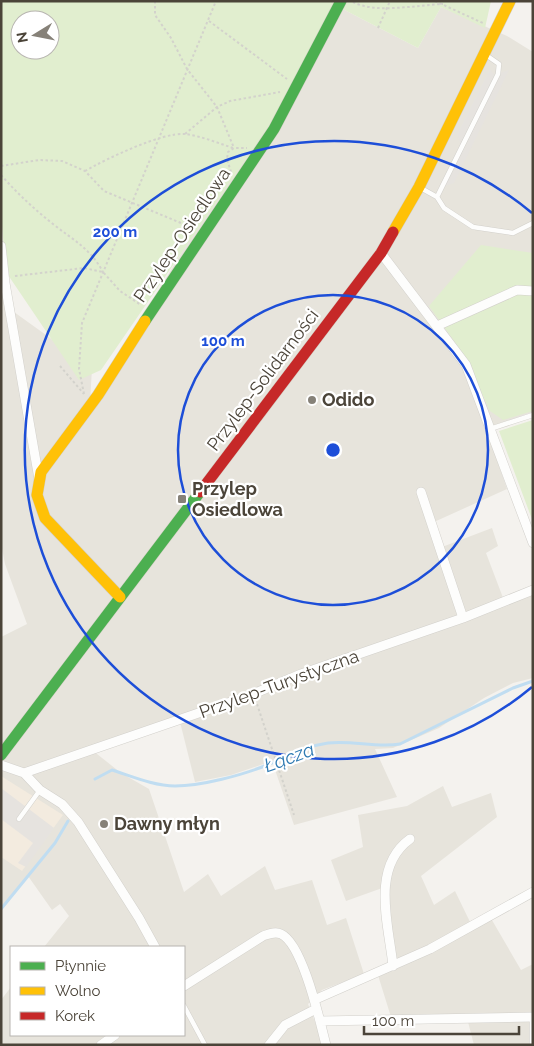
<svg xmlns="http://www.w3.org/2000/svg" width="534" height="1046" font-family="Raleway,sans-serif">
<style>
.residential{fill:#e7e4dc}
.commercial{fill:#f3ebdf}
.green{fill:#e1eecf;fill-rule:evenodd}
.parking{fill:#e6e3df}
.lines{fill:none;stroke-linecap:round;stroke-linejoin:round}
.stream{stroke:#c0ddf1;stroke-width:3}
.lane-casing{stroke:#d2d0cb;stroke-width:5.5}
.street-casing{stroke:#d2d0cb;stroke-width:10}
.fast-casing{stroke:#d3cfc5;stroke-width:12}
.slow-casing{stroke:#d3cfc5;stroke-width:12}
.jam-casing{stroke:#d3cfc5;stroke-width:12}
.path{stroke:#d3d2cc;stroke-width:2;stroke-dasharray:2.5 2.5;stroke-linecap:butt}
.lane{stroke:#fdfdfc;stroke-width:4.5}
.street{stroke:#fdfdfc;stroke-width:9}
.fast{stroke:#4caf50;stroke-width:11}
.slow{stroke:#ffc107;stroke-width:11}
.jam{stroke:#c62828;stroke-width:11}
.ring{fill:none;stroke:#1d4ed8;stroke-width:2.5}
.poi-dot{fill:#868178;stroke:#fff;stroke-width:2}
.labels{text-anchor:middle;stroke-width:4.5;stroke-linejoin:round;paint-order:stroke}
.street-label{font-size:18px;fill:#4b4439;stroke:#fff}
.poi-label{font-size:18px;font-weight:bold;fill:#4b4439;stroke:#fff;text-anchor:start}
.water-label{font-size:19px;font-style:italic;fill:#2e7ab2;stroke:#fff}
.centre{fill:#1d4ed8;stroke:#fff;stroke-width:2.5}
.ring-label{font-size:15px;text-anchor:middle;font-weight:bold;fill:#1d4ed8;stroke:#fff;stroke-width:4.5;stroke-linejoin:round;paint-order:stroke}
</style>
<rect width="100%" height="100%" fill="#f4f2ee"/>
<path class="residential" d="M333,4L418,48L441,7L507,36L533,52V412L486,428L507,489L434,522L442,547L492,528L498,546L486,553L505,603L533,592V678L513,683L484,698L439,728L393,748L375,749L397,797L294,825L272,761L231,775L195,782L180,722L92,750L121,773L149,789L184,892L208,874L221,896L265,866L275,890L312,880L327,925L346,918L364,974L322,990L308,1004L324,1045H1V1000L11,987V1035H184V947H44L69,916L60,904L52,910L28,876L1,911V637L27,624L5,564L1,543V275L8,273L14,312L92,368L90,403Z
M443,786L452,807L491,793L497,817L421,876L434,905L455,891L471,924L489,915L521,970L533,964V1045H474L467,1018L391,1017L377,972L391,962L385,887L346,901L331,860L363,847L358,815L407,806Z"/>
<path class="commercial" d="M1,776L63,815L22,871L1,857Z"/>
<path class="green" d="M1,1H491L485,28L441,7L418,48L333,4L275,117L101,370L79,380L6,272L1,215ZM20,20H50V50H20Z
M481,245L533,253V411L503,420L490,411L464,355L429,306Z
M533,420V522L499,431Z"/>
<path class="parking" d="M490,69L494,75L509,70L454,183L442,187L462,147L457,135Z
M1,788L54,828L26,867L18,863L33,843L1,819Z"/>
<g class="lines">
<path class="stream" d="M95,779L112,770C131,776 154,786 175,786C201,786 243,775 267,765C288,757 306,746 328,743C352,740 376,748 400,744L513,688L533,681
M1,909L55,843L68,821"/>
<g class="lane-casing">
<path id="lane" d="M419,187L437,197L444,208L473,227L513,233L533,223
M437,197L498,74L499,64L486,55
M490,429L533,415
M19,819L40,790
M184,1006L205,1045
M532,1017V1045"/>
</g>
<g class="street-casing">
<path id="street" d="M1,246L5,283L39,479
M381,253L466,365L533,543
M437,326L517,290L533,291
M421,492L463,618
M1,765L24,773L40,790L62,804L78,822L139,918L155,947
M24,773L248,696L301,674L463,618L533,590
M393,966C389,926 370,868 410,839
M184,986L263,936C269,934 275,931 281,934C303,944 320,1022 326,1045
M314,1000L430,949L533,892
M320,1021L533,1017
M101,1045L115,1035
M269,1045L285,1025L316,1009"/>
</g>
<g class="fast-casing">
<path id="fast" d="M145,321L274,129L341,1
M1,755L200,492"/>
</g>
<g class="slow-casing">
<path id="slow" d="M393,232L419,187L510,1
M120,597L45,518L37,495L41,472L98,395L145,321"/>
</g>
<g class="jam-casing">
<path id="jam" d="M200,492L381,253L393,232"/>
</g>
<path class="path" d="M155,1V15L171,38L187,69L217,107L234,148
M435,1L485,24
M353,2C376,14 416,5 443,4
M209,21L287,79
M378,28L390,1
M185,134L217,107L230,101L280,92
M1,166L39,160L62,161L85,171L104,191L193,228
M85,171C106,159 162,132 185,134C201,136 218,143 233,148
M231,172L227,159L228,152L234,148H247
M1,175C17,193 34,209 53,224C73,240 90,248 103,272
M15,276L84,268L103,272L120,291L141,305
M60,366L84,394
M84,394L79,369L82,323L216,1
M257,704L294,815
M275,759L298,749"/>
<use href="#lane" class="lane"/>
<use href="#street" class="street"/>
<use href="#fast" class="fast"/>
<use href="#slow" class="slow"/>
<use href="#jam" class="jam"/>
</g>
<g class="ring">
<circle cx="333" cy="450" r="155"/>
<path d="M532 687A309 309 0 1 1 532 213"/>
</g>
<g class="poi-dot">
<circle cx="312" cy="400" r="5"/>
<rect x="177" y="494" width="10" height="10" rx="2.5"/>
<circle cx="104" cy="824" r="5"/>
</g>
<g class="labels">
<g class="street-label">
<text transform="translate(182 235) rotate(-56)" y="6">Przylep-Osiedlowa</text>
<text transform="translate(263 380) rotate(-53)" y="6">Przylep-Solidarności</text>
<text transform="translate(279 684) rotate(-20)" y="6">Przylep-Turystyczna</text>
</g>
<g class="poi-label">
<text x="322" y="406">Odido</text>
<text x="192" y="495">Przylep<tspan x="192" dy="21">Osiedlowa</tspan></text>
<text x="114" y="830">Dawny młyn</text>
</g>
<g class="water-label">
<text transform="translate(289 757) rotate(-20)" y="7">Łącza</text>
</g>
</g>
<circle cx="333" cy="450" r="8" class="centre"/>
<g class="ring-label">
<text x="115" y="237">200 m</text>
<text x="223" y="346">100 m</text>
</g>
<rect width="534" height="1046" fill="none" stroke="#4b4439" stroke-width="5"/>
<rect x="10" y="946" width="175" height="90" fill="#ffffff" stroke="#b7b4b0"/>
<rect x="20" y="962" width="25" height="8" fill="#4caf50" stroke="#b7b4b0"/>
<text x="55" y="971" font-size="15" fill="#4b4439">Płynnie</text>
<rect x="20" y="987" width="25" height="8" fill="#ffc107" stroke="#b7b4b0"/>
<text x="55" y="996" font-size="15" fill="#4b4439">Wolno</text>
<rect x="20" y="1012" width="25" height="8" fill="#c62828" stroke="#b7b4b0"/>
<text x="55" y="1021" font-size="15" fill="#4b4439">Korek</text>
<g transform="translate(35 35) rotate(260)"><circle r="24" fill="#ffffff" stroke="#b7b4b0"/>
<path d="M0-4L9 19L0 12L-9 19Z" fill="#868178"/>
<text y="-8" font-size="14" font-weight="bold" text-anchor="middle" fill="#4b4439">N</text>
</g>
<path d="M364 1026v8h155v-8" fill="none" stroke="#4b4439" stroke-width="2.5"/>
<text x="372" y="1026" font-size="15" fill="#4b4439" stroke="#ffffff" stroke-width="4" paint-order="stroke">100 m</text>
</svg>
